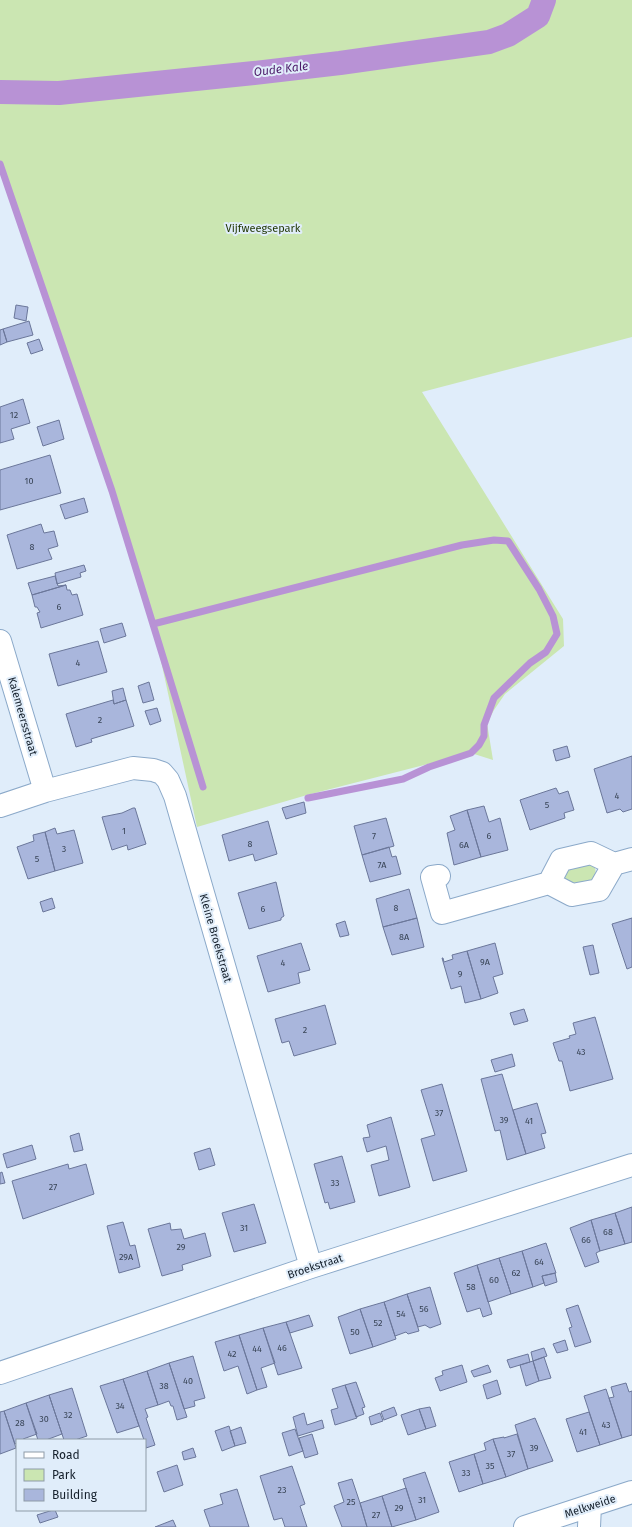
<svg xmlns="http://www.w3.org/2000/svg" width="632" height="1527" font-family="'Fira Sans',sans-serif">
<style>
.green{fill:#cbe6b2}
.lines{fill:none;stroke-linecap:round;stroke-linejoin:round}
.stream{stroke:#b892d5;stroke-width:7}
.canal{stroke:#b892d5;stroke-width:24}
.building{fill:#a9b6dc;stroke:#6b779a}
.street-casing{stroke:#8ba9c9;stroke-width:24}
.street{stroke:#fff;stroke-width:22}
.labels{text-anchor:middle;stroke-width:4;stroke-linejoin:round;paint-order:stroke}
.number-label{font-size:9px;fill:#394557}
.park-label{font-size:11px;fill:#1f3500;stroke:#e0edfa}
.street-label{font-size:11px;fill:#141f2b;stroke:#e0edfa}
.water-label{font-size:12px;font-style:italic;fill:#4d1c6a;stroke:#e0edfa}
</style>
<rect width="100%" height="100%" fill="#e0edfa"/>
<path class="green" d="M0,0H632V337L422,392L563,619L564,646L505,694L494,710L487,723L493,760L471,753L307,795L197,827L153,624L112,491L0,164Z
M592,863C597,869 596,873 593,880L577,886L567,883L564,878V870Z"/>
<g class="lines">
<path class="stream" d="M0,164L112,491L203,787
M153,624L462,545L494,540L508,541L539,589L553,616L557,634L546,652L530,663L494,698L484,725V736L479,745L471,753L429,767L403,779L308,798"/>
<path class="canal" d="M0,92L59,93L254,73L340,63L489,42L508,35L538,16L544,0"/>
</g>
<path class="building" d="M16,305L28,307L26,321L14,318Z
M29,321L33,335L7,342L3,329Z
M3,329L7,342L0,345V330Z
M39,339L43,350L31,354L27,343Z
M23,399L30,423L11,429L14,439L0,443V407Z
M59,420L64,439L43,446L37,427Z
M50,455L61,493L0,510V470Z
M84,498L88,512L65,519L60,505Z
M41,524L44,533L54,531L58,546L48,549L52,559L17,569L7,535Z
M84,565L86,571L80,573L81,577L57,584L55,573Z
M55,576L58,586L66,585L32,595L28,583Z
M66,585L67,590H70L72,595L77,594L83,615L41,628L37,613L40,612L37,607H35L32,595Z
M122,623L126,636L104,643L100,629Z
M98,641L107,672L58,686L49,654Z
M149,682L154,700L143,703L138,686Z
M123,688L126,700L114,704L112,691Z
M113,700L114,704L126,700L134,726L91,739L92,742L76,747L66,714Z
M157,708L161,721L150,725L145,711Z
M567,746L570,757L556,761L553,750Z
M632,756V809L623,812L620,809L607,813L594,769Z
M556,788L559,794L568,791L574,810L564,813L565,818L530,830L520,800Z
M304,802L306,813L286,819L282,808Z
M484,806L489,822L500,818L508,850L481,857L467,810Z
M133,808H135L146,844L128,850L127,845L112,850L102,817L122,813Z
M467,810L481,857L454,865L447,833L455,830L450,816Z
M386,818L394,846L362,855L354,826Z
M268,821L277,854L255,861L253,854L229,861L222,835Z
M55,828L57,834L74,830L83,863L55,871L45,832Z
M45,832L55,871L28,879L17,847L34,841L33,835Z
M389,847L392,857L396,856L401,874L370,882L362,855Z
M276,882L284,916L281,918V920L249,929L238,893Z
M409,889L417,918L383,927L376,899Z
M52,898L55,908L43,912L40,902Z
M417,918L424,947L392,955L383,927Z
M632,918V967L627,969L612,924Z
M345,921L349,935L340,937L336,924Z
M301,943L310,970L298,973L300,983L268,992L257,956Z
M495,943L503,974L493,977L498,993L481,999L467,951Z
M593,945L599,973L590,975L583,947Z
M467,951L481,999L465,1003L461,986L451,989L442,958H443L444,962L453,959L452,955Z
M325,1005L336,1044L294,1056L289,1041L282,1043L275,1019Z
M524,1009L528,1021L514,1025L510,1013Z
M595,1017L613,1079L570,1091L562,1061H559L553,1043L570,1038L569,1036L576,1034L573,1023Z
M512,1054L515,1066L495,1072L491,1060Z
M502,1074L526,1154L507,1160L500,1130L495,1131L481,1079Z
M442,1084L467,1171L433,1181L421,1139L435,1135L421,1090Z
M537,1103L546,1133L541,1134L545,1148L526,1154L513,1110Z
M391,1117L410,1187L379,1196L371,1165L389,1160L386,1146L367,1152L363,1138L370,1137L367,1125Z
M79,1133L83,1150L74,1152L70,1136Z
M32,1145L36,1159L7,1168L3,1154Z
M210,1148L215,1165L199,1170L194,1153Z
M342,1156L355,1202L330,1209L328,1202L325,1203L314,1164Z
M68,1164L69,1169L86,1164L94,1194L23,1219L12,1181Z
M2,1172L5,1183L0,1184V1173Z
M254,1204L266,1243L234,1252L222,1213Z
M632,1207V1242L625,1244L615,1213Z
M615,1213L625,1244L600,1251L591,1220Z
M591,1220L600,1251L596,1253L599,1262L585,1267L570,1228Z
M123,1222L130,1246L135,1245L140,1267L119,1273L107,1226Z
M170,1223L171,1230L181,1229L184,1239L205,1233L211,1256L182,1265L183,1270L162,1276L148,1229Z
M546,1243L556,1273L542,1276L544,1283L533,1287L522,1251Z
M522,1251L533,1287L511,1294L499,1258Z
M499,1258L511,1294L488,1302L477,1265Z
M477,1265L492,1314L483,1317L480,1308L467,1312L454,1273Z
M555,1273L557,1282L545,1286L542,1276Z
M430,1287L441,1324L430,1328L425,1325L418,1327L407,1294Z
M407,1294L419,1331L408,1334L406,1332L395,1336L384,1302Z
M384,1302L396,1339L373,1347L360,1309Z
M578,1305L591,1342L575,1347L569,1328L572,1327L566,1309Z
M360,1309L373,1347L350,1354L338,1317Z
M309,1315L313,1326L290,1333L286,1322Z
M286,1322L302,1368L278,1375L263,1328Z
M263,1328L275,1363L261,1368L267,1387L257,1390L239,1335Z
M239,1335L257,1390L247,1394L238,1366L224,1371L215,1342Z
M565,1340L568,1350L557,1353L553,1344Z
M544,1348L547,1356L533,1361L531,1352Z
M528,1354L530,1362L510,1368L507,1360Z
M193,1356L205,1398L194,1401L195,1406L184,1409L169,1363Z
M544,1357L551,1378L539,1381L533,1361Z
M533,1361L539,1381L526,1386L520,1365Z
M169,1363L187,1417L177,1420L173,1406H171L169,1401L158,1405L147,1371Z
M462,1365L467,1382L440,1391L435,1378L443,1375L442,1371Z
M488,1365L491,1372L474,1377L471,1371Z
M147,1371L158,1405L145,1409L148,1417L146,1418L155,1445L146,1448L145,1440H144L123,1379Z
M123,1379L139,1426L117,1433L100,1386Z
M497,1380L501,1394L487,1399L483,1385Z
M356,1382L365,1407L362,1408L364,1414L356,1417L345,1385Z
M626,1383L629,1392L632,1391V1435L622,1438L609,1398L614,1397L611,1387Z
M345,1385L357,1418L335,1425L331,1410L338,1408L332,1389Z
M72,1388L87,1436L75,1440H64L49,1395Z
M606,1389L622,1438L600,1445L584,1396Z
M49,1395L62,1434L46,1440H38L26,1403Z
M26,1403L37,1434L23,1439V1440H17V1443L15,1444L4,1411Z
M394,1407L397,1415L384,1420L381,1412Z
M430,1407L436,1426L426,1429L419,1409Z
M419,1409L426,1429L408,1435L401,1415Z
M4,1411L16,1448L0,1454V1412Z
M589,1412L600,1445L577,1452L566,1419Z
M304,1413L307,1425L322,1420L324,1428L298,1436L293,1417Z
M380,1413L383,1421L371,1425L369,1417Z
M535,1418L553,1461L528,1469L515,1425Z
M229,1426L235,1446L222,1451L215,1431Z
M241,1427L246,1443L235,1446L230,1431Z
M295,1429L303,1451L289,1456L282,1433Z
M312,1434L318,1454L305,1458L299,1438Z
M517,1434L528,1469L506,1477L493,1439L504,1437V1438Z
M493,1439L506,1477L483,1484L474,1454L486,1450L484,1443Z
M193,1448L196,1457L184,1460L182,1452Z
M474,1454L483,1484L459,1492L449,1462Z
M177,1465L183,1485L164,1492L157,1472Z
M292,1466L305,1504L300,1506L307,1527H285L282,1518L274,1520L260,1476Z
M425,1472L439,1512L416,1520L403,1479Z
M352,1479L360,1503L367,1527H342L334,1506L344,1502L338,1483Z
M406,1488L416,1520L392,1527L382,1496Z
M237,1489L249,1527H210L204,1510L223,1504L220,1494Z
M382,1496L392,1527H367L360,1503Z
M53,1510H55L58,1517L40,1523L37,1515Z
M173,1520L176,1527H155Z"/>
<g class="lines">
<g class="street-casing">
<path id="street" d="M0,641L45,791
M0,806L45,791L133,768L153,770L162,773L168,780L175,796L311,1267
M614,864L599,890L572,895L549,883L561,860L591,853L614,864L632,859
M439,876L432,877L442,913L549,883
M0,1373L311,1267L632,1165
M525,1527L632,1492
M589,1527L590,1506"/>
</g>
<use href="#street" class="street"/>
</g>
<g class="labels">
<g class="number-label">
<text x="14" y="418">12</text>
<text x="29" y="484">10</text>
<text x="32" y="550">8</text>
<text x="59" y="610">6</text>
<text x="78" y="666">4</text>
<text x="100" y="723">2</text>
<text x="617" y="799">4</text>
<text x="547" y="808">5</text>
<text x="124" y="834">1</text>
<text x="374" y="839">7</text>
<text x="489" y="839">6</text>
<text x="250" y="847">8</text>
<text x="464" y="848">6A</text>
<text x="64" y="852">3</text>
<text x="37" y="862">5</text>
<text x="382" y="868">7A</text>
<text x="396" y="911">8</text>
<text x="263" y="912">6</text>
<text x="404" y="940">8A</text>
<text x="485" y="965">9A</text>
<text x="283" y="966">4</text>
<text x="460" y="977">9</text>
<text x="305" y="1033">2</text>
<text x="581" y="1055">43</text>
<text x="439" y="1116">37</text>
<text x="504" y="1123">39</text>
<text x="529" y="1124">41</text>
<text x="335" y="1186">33</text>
<text x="53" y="1190">27</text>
<text x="244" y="1231">31</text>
<text x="608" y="1235">68</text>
<text x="586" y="1243">66</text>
<text x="181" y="1250">29</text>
<text x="126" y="1260">29A</text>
<text x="539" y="1265">64</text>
<text x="516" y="1276">62</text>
<text x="494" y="1283">60</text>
<text x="471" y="1290">58</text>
<text x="424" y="1312">56</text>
<text x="401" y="1317">54</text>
<text x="378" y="1326">52</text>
<text x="355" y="1335">50</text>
<text x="282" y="1351">46</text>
<text x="257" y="1352">44</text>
<text x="232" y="1357">42</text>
<text x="188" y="1384">40</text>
<text x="164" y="1389">38</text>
<text x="120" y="1409">34</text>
<text x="68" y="1418">32</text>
<text x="44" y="1422">30</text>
<text x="20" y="1426">28</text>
<text x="606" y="1428">43</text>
<text x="583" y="1435">41</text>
<text x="534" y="1451">39</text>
<text x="511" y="1457">37</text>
<text x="490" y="1469">35</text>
<text x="466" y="1476">33</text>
<text x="282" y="1493">23</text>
<text x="422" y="1503">31</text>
<text x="351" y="1505">25</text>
<text x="399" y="1511">29</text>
<text x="376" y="1518">27</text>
</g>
<g class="park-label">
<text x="263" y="232">Vijfweegsepark</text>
</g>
<g class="street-label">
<text transform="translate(23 716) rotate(74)" y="4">Kalemeersstraat</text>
<text transform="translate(216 938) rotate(74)" y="4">Kleine Broekstraat</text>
<text transform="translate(315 1266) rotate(-18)" y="4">Broekstraat</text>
<text transform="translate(590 1506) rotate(-18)" y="4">Melkweide</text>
</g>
<g class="water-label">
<text transform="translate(281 69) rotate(-7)" y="4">Oude Kale</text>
</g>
</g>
<rect x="16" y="1439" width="130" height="72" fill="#e0edfa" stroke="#8e9ba7"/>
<rect x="24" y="1452" width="20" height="6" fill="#ffffff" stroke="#8e9ba7"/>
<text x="52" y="1459" font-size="12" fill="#141f2b">Road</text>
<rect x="24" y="1469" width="20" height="12" fill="#cbe6b2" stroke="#8e9ba7"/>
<text x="52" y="1479" font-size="12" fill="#141f2b">Park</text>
<rect x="24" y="1489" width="20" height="12" fill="#a9b6dc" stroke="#8e9ba7"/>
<text x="52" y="1499" font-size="12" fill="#141f2b">Building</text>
</svg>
